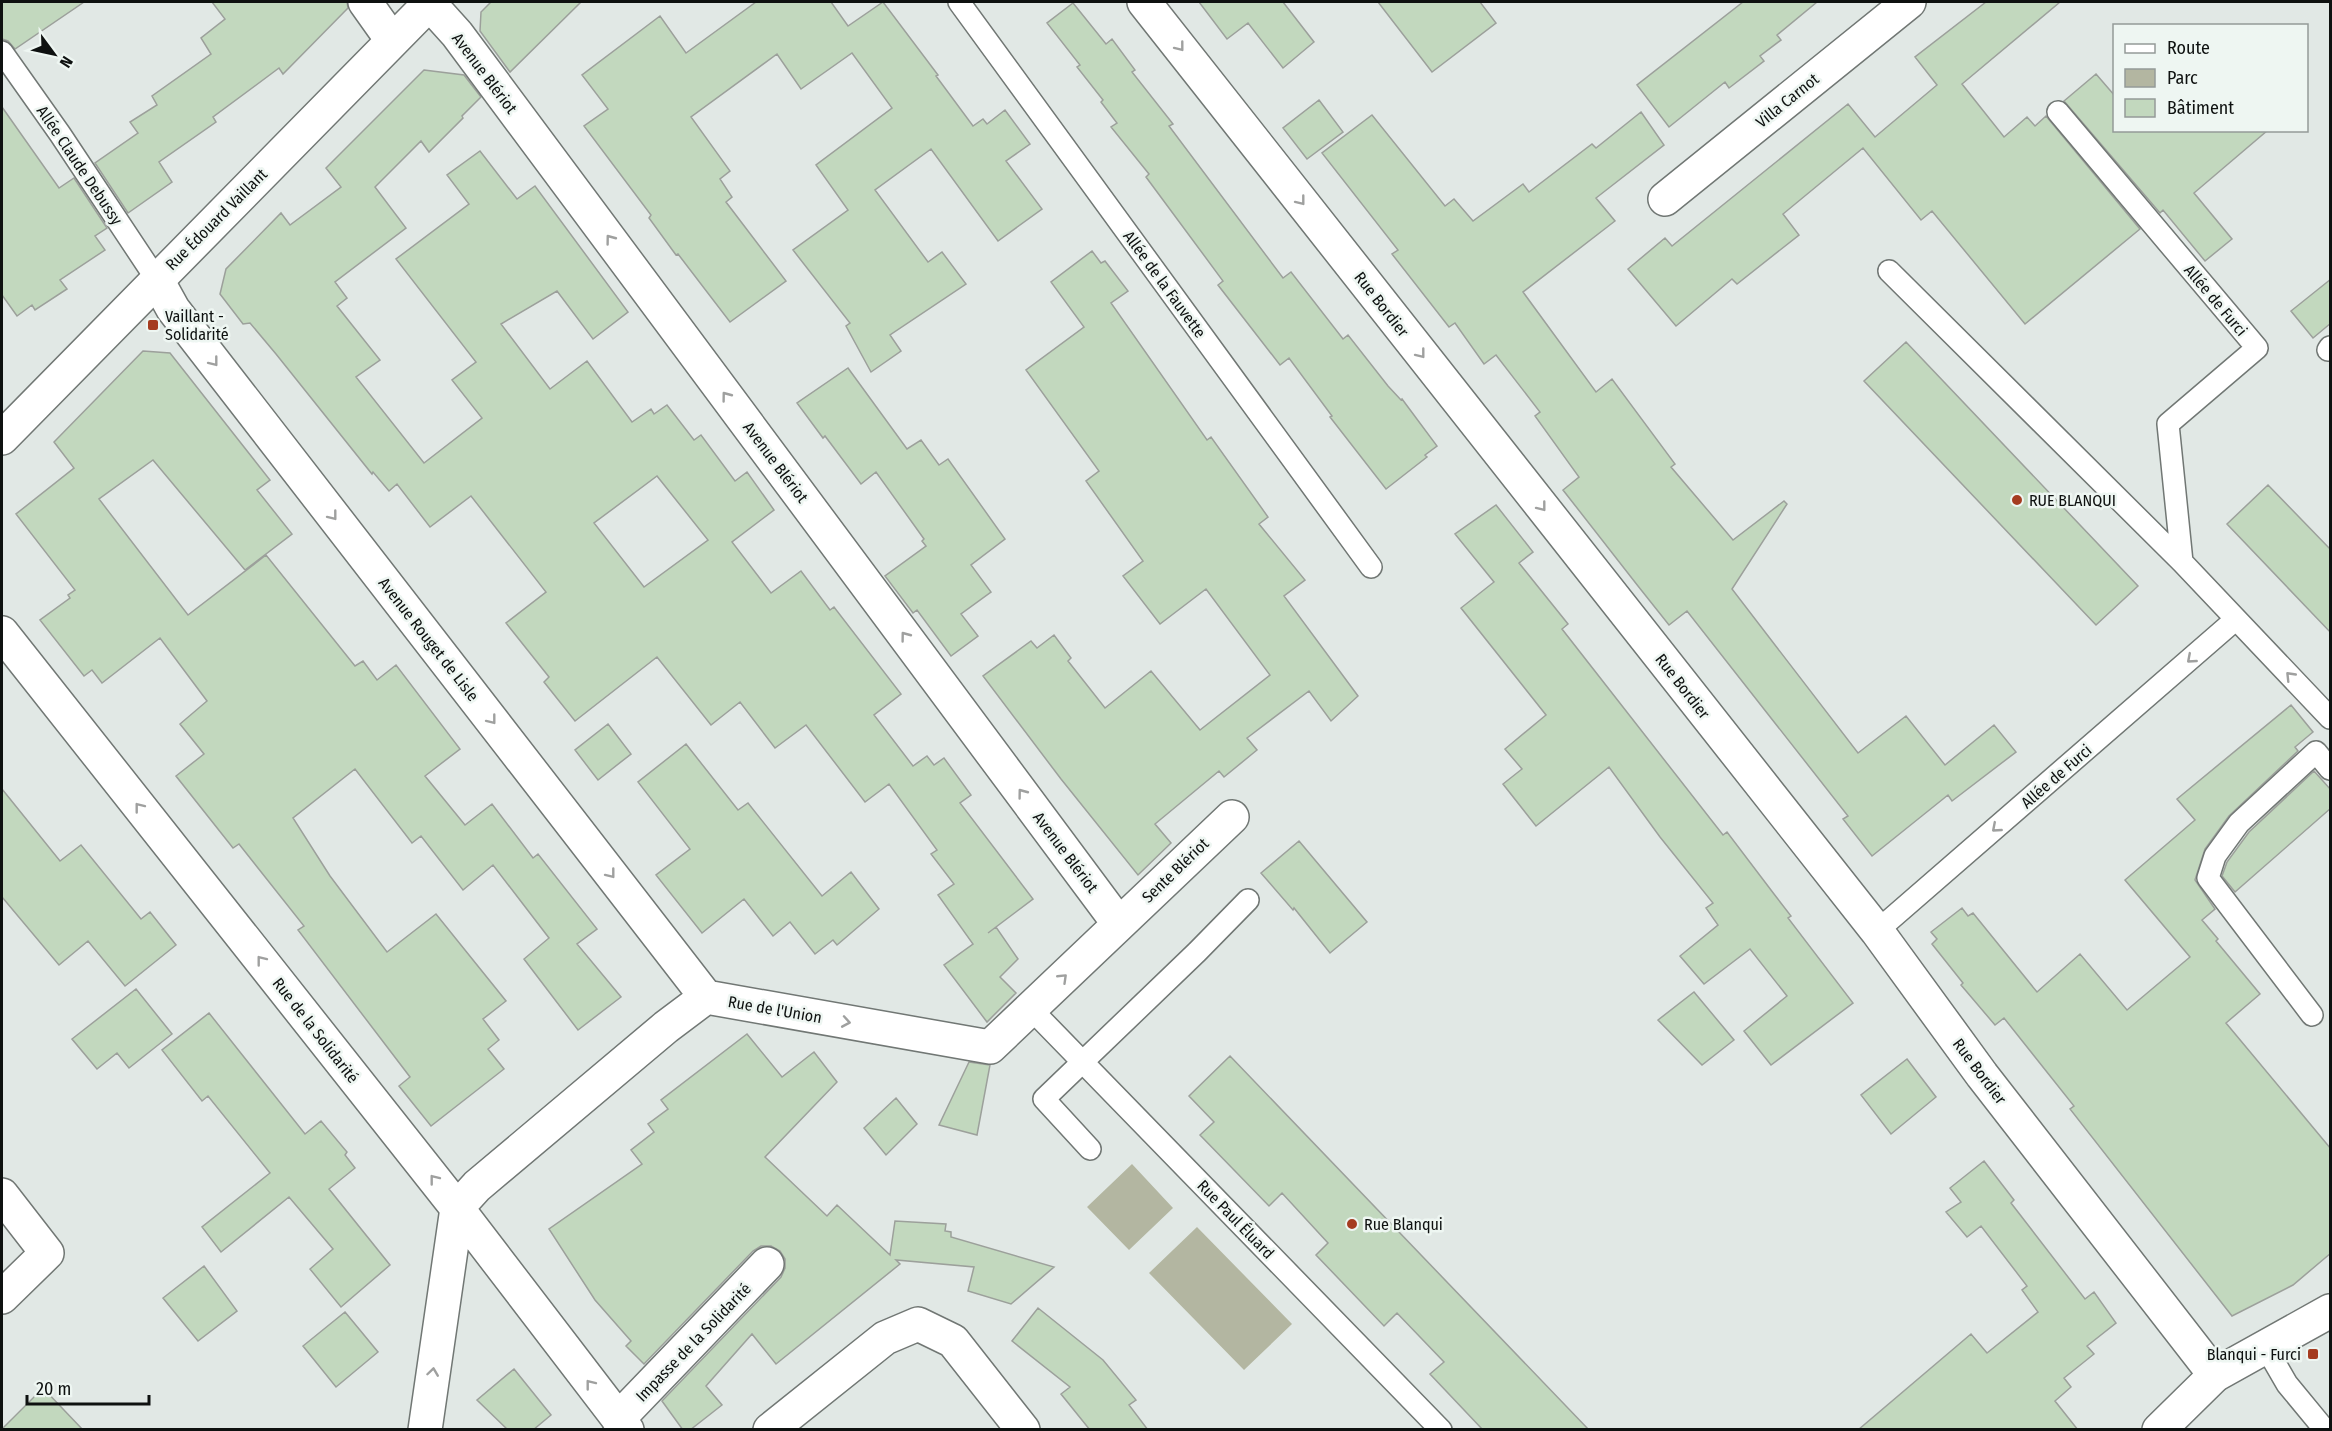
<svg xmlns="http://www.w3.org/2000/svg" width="2332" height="1431" font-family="'Fira Sans Condensed',sans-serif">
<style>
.green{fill:#b3b6a1}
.building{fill:#c2d8be;stroke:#9ca09b;stroke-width:1.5;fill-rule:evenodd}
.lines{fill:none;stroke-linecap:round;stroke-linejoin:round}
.lane-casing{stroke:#717774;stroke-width:24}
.street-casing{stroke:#717774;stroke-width:36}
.secondary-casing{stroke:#717774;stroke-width:36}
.lane{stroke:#fff;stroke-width:21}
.street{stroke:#fff;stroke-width:33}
.secondary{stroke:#fff;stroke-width:33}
.oneway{stroke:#9fa09f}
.poi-dot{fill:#a53c20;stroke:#eef6f2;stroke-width:2}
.labels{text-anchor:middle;stroke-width:5;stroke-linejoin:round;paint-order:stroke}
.street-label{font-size:16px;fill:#0e1110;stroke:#eef6f2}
.poi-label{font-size:16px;fill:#0e1110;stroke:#eef6f2;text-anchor:start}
</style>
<rect width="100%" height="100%" fill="#e1e8e5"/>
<path class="green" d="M1132,1164L1173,1208L1129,1250L1087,1207Z
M1197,1227L1292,1324L1244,1370L1149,1273Z"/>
<path class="building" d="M2,2H84L15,49L8,41L2,39Z
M212,2H347L348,8L283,74L279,68L213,117L216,122L159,162L172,182L128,213L95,163L138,133L130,122L157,105L152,96L211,54L201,38L225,19Z
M491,2H581L510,72L480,31L481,12Z
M756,2H831L848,26L883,2L938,75L936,76L973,126L983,119L987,124L1005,110L1030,144L1006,161L1042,209L998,241L931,149L875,190L928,262L942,252L966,284L890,335L901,351L871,372L846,326L850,323L793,250L848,210L816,165L892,108L852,53L801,89L777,54L691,117L730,171L720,179L732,197L726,202L786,281L730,322L678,254L676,255L649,218L651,215L584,126L608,109L582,75L660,16L686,53Z
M1199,2H1283L1314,42L1283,68L1248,23L1227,39Z
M1378,2H1480L1496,23L1432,72Z
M1743,2H1817L1777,35L1781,40L1760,56L1764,61L1729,88L1725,82L1669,127L1637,85Z
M1986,2H2060L1962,84L2004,137L2027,117L2035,126L2046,116L2140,229L2025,324L1932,211L1921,220L1863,148L1783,214L1799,235L1737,284L1732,279L1676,326L1628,269L1665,238L1672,246L1848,104L1875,137L1937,85L1915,57Z
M1073,3L1106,44L1112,39L1135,70L1132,72L1173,124L1169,126L1283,278L1291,272L1343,339L1348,335L1388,386L1401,400L1402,399L1437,446L1425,455L1427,457L1386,489L1330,417L1332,416L1289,358L1280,365L1218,285L1223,281L1146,177L1149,174L1111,127L1117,123L1101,102L1103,100L1077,67L1080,65L1047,23Z
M424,70L464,75L481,97L462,116L463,118L429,152L421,141L375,187L406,228L335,282L347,298L337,306L380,360L356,377L424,463L482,418L452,380L476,362L396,259L469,204L447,175L480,151L517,199L535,186L628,312L593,339L557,291L501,324L550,389L587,361L632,422L651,409L654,414L667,405L694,440L701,435L735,481L747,472L774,510L732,542L771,593L801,571L830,610L834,607L901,694L874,715L913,766L927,756L934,765L944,758L971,795L960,803L1033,899L988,933L996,927L1018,959L1000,977L1016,993L987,1022L944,965L973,944L938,895L954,884L931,854L937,850L889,784L865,802L806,725L775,748L740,702L711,725L657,657L575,721L544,682L549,677L506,623L546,592L471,496L430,527L397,484L389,491L373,472L372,474L276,354L250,323L243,324L220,294L226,269L281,213L290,225L341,187L326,168ZM657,476L708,540L644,587L594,523Z
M2096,74L2115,96V130H2268L2194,193L2232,239L2205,261L2163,210L2160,213L2064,101Z
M1319,100L1343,132L1307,159L1283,128Z
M2,107L59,188L74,178L107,228L95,236L105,250L60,280L67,289L35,310L32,305L17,316L2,295Z
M1641,112L1664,145L1596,198L1615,221L1523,292L1596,392L1612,379L1675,464L1671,467L1733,540L1784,501L1787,504L1732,589L1858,753L1906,716L1945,765L1994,725L2016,752L1952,801L1948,795L1872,856L1843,819L1848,816L1687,611L1669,625L1638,586L1563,490L1579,477L1535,416L1540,412L1496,355L1484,364L1455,323L1449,327L1392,254L1398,250L1322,153L1372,115L1445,206L1454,199L1473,221L1523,184L1529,192L1592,144L1596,148Z
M1092,251L1101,263L1105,261L1128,291L1111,303L1207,440L1211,437L1268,517L1259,524L1305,580L1284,596L1358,696L1331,721L1309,691L1247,738L1257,750L1224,777L1219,771L1155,824L1171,843L1138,875L1061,779L983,676L1031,641L1037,648L1054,635L1071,658L1068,661L1105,708L1151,671L1200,730L1270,675L1206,589L1160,624L1123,576L1143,561L1086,481L1099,471L1026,370L1084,327L1051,282Z
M2331,279V323L2313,338L2291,311Z
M1906,342L2138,586L2096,625L1864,381Z
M143,351L170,353L270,480L257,490L292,534L245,570L153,460L99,499L188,615L266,555L355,666L363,661L377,680L396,665L460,749L425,776L465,825L492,804L533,858L538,854L597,929L577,944L621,997L578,1030L524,959L549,938L493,865L463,890L421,836L412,843L355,769L293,818L330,876L387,952L436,914L506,1001L483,1019L499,1040L488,1049L504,1069L431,1126L399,1086L410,1077L298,930L304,926L239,844L233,848L176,776L204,754L180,724L207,701L160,638L102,683L92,670L84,676L40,620L70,598L68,595L75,590L16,514L74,468L54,442Z
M848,368L907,449L921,440L939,465L948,459L1005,539L971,565L991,592L961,614L978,636L951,656L917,610L913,613L885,576L926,546L922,541L924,539L876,472L861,484L825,436L823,438L797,403Z
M2268,485L2331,550V633L2227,524Z
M1496,505L1533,552L1519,563L1568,624L1562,629L1723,835L1727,832L1774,894L1791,916L1788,918L1853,1003L1771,1065L1744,1031L1787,996L1750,949L1704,984L1680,956L1718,925L1706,908L1713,903L1660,837L1609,767L1536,826L1503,784L1522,769L1505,749L1546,715L1461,608L1494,582L1455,534Z
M2291,705L2313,732L2295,747L2298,751L2229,816L2205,849L2195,880L2215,909L2202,920L2218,939L2216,941L2260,994L2226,1023L2331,1149V1253L2293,1285L2232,1316L2070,1109L2074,1106L2004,1018L1995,1025L1961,985L1963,983L1932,944L1937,939L1931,932L1962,908L1968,916L1973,913L2037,992L2080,954L2127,1010L2190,957L2125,880L2195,820L2177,799Z
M608,724L631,754L598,780L575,750Z
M686,744L738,810L748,803L822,896L851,872L879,909L837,945L833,940L815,954L790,922L773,936L744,899L702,933L656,875L690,849L638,782Z
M2314,771L2331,790V808L2235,892L2222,876L2227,862L2249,832Z
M2,789L60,861L81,845L141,919L150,912L176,945L125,986L88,941L59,965L2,897Z
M1299,841L1367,922L1330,953L1294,908L1293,910L1261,873Z
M136,989L172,1034L129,1068L117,1053L97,1069L72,1039Z
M1694,992L1734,1040L1702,1065L1658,1020Z
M209,1013L305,1134L321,1121L347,1152L345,1155L355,1168L329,1189L390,1265L341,1307L310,1269L333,1249L289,1197L221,1252L202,1227L270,1173L208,1096L202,1101L162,1050Z
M747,1034L782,1077L814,1052L837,1082L765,1157L827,1216L837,1205L890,1255L895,1221L946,1224L945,1231L951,1232V1237L1054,1267L1011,1304L968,1291L974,1267L896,1260L900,1264L776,1364L752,1334L706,1386L722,1405L690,1430H683L662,1401L781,1277L785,1268V1259L780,1251L771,1246H761L753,1251L644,1364L626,1346L631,1341L595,1300L549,1229L642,1164L631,1150L654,1132L648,1124L668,1109L661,1100Z
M1230,1056L1589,1430H1483L1430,1374L1444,1362L1397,1313L1384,1326L1316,1255L1328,1243L1282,1193L1269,1206L1200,1135L1214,1122L1189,1096Z
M1907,1059L1936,1097L1891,1134L1861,1095Z
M969,1062L990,1065L977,1135L939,1125Z
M896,1098L917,1124L886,1155L864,1128Z
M1984,1161L2014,1200L2011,1203L2085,1299L2094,1292L2116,1323L2087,1346L2094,1354L2064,1378L2071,1387L2055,1401L2078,1430H1858L1971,1334L1987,1353L2038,1312L2022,1290L2027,1286L1981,1226L1967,1237L1946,1212L1961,1202L1950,1188Z
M204,1266L237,1311L198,1341L163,1298Z
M1038,1308L1103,1360L1136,1400L1129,1405L1148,1430H1090L1061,1394L1070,1387L1012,1341Z
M345,1312L378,1352L336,1387L303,1346Z
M514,1369L551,1415L533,1430H508L477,1400Z
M43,1388L83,1430H2V1429Z"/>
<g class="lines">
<g class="lane-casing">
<path id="lane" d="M959,2L1371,567
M2,52L60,134L157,280
M2058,112L2257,348L2168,424L2182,562
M1889,271L2182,562L2330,718
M2328,350L2330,347
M1877,931L2235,620
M1030,1008L1441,1430
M2312,1015L2208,878L2215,856L2239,823L2316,752L2330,769
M1090,1149L1044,1099L1197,952L1248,900
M2265,1346L2287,1384L2325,1430"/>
</g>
<g class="street-casing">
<path id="street" d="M365,2L392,40
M1144,2L1877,931L1982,1075L2215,1375
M429,3L457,34L1119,924
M1665,199L1909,2
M157,280L173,309L706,997
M2,633L457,1208L627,1430
M2,1195L47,1253L2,1297
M618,1419L767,1264
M425,1430L457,1208L477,1186L666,1027L706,997L990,1047L1232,817
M770,1430L885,1338L918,1324L953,1341L1023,1430"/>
</g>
<g class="secondary-casing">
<path id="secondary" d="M2,438L431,2
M2159,1430L2215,1375L2330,1311"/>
</g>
<use href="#lane" class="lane"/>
<use href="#street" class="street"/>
<use href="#secondary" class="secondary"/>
</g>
<defs><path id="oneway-chevron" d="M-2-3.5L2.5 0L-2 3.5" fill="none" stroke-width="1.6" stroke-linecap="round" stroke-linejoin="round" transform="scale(1.5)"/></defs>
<g class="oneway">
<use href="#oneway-chevron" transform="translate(1180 47) rotate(52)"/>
<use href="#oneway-chevron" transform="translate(1301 201) rotate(52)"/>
<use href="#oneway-chevron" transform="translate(610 239) rotate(-127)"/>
<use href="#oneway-chevron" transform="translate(1421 354) rotate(52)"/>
<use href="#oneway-chevron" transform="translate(214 362) rotate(52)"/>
<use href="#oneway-chevron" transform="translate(726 396) rotate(-127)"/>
<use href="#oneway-chevron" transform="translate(1542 507) rotate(52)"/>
<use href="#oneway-chevron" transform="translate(333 516) rotate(52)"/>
<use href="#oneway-chevron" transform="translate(905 636) rotate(-127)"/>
<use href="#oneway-chevron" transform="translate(2191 659) rotate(139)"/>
<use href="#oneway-chevron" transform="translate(2290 676) rotate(-134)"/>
<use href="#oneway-chevron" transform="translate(492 720) rotate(52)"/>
<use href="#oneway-chevron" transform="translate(1022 793) rotate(-127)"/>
<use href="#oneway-chevron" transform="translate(139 807) rotate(-128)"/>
<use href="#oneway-chevron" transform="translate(1996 828) rotate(139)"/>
<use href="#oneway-chevron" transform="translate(611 874) rotate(52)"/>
<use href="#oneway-chevron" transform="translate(261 960) rotate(-128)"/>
<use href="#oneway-chevron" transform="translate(1063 978) rotate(-44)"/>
<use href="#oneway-chevron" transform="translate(846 1022) rotate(10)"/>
<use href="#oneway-chevron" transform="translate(434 1179) rotate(-128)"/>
<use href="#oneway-chevron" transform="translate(433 1372) rotate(-82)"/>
<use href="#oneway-chevron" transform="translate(590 1384) rotate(-128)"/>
</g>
<g class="poi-dot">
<rect x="147" y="319" width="12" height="12" rx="3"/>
<circle cx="2017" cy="500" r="6"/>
<circle cx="1352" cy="1224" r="6"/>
<rect x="2307" y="1348" width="12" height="12" rx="3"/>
</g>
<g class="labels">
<g class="street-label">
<text transform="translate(485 73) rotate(53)" y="6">Avenue Blériot</text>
<text transform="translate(1787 100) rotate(-39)" y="6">Villa Carnot</text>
<text transform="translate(80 165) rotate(56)" y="6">Allée Claude Debussy</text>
<text transform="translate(216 219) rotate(-45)" y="6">Rue Édouard Vaillant</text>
<text transform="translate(1165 284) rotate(54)" y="6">Allée de la Fauvette</text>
<text transform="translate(2216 300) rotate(50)" y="6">Allée de Furci</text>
<text transform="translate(1382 304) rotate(52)" y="6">Rue Bordier</text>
<text transform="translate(776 462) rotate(53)" y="6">Avenue Blériot</text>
<text transform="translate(429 639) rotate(52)" y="6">Avenue Rouget de Lisle</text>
<text transform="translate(1683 686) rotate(52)" y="6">Rue Bordier</text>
<text transform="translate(2056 776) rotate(-41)" y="6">Allée de Furci</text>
<text transform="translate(1066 852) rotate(53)" y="6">Avenue Blériot</text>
<text transform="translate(1175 870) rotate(-44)" y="6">Sente Blériot</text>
<text transform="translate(775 1009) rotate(10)" y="6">Rue de l'Union</text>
<text transform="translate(316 1030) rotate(52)" y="6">Rue de la Solidarité</text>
<text transform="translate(1980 1071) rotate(53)" y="6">Rue Bordier</text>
<text transform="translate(1236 1219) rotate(46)" y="6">Rue Paul Éluard</text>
<text transform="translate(693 1342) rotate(-46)" y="6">Impasse de la Solidarité</text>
</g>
<g class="poi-label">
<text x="165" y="322">Vaillant -<tspan x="165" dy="18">Solidarité</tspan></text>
<text x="2029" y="506">RUE BLANQUI</text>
<text x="1364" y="1230">Rue Blanqui</text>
<text x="2301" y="1360" text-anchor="end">Blanqui - Furci</text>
</g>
</g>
<rect width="2332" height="1431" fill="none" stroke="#0e1110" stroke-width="6"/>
<rect x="2113" y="24" width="195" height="108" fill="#eef6f2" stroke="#949a98" stroke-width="1.5"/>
<rect x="2125" y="44" width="30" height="9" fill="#ffffff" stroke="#949a98" stroke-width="1.5"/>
<text x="2167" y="54" font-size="18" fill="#0e1110">Route</text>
<rect x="2125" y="69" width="30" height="18" fill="#b3b6a1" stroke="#949a98" stroke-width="1.5"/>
<text x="2167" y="84" font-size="18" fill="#0e1110">Parc</text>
<rect x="2125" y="99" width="30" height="18" fill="#c2d8be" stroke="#949a98" stroke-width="1.5"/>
<text x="2167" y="114" font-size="18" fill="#0e1110">Bâtiment</text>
<g transform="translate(54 54) rotate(123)" stroke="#eef6f2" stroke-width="4.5" paint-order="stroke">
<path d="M0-4.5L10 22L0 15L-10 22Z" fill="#0e1110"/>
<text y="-9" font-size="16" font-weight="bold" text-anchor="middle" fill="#0e1110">N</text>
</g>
<path d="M27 1395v9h122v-9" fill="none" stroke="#0e1110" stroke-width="3"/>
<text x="36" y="1395" font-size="18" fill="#0e1110" stroke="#eef6f2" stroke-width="4.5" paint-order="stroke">20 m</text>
</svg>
